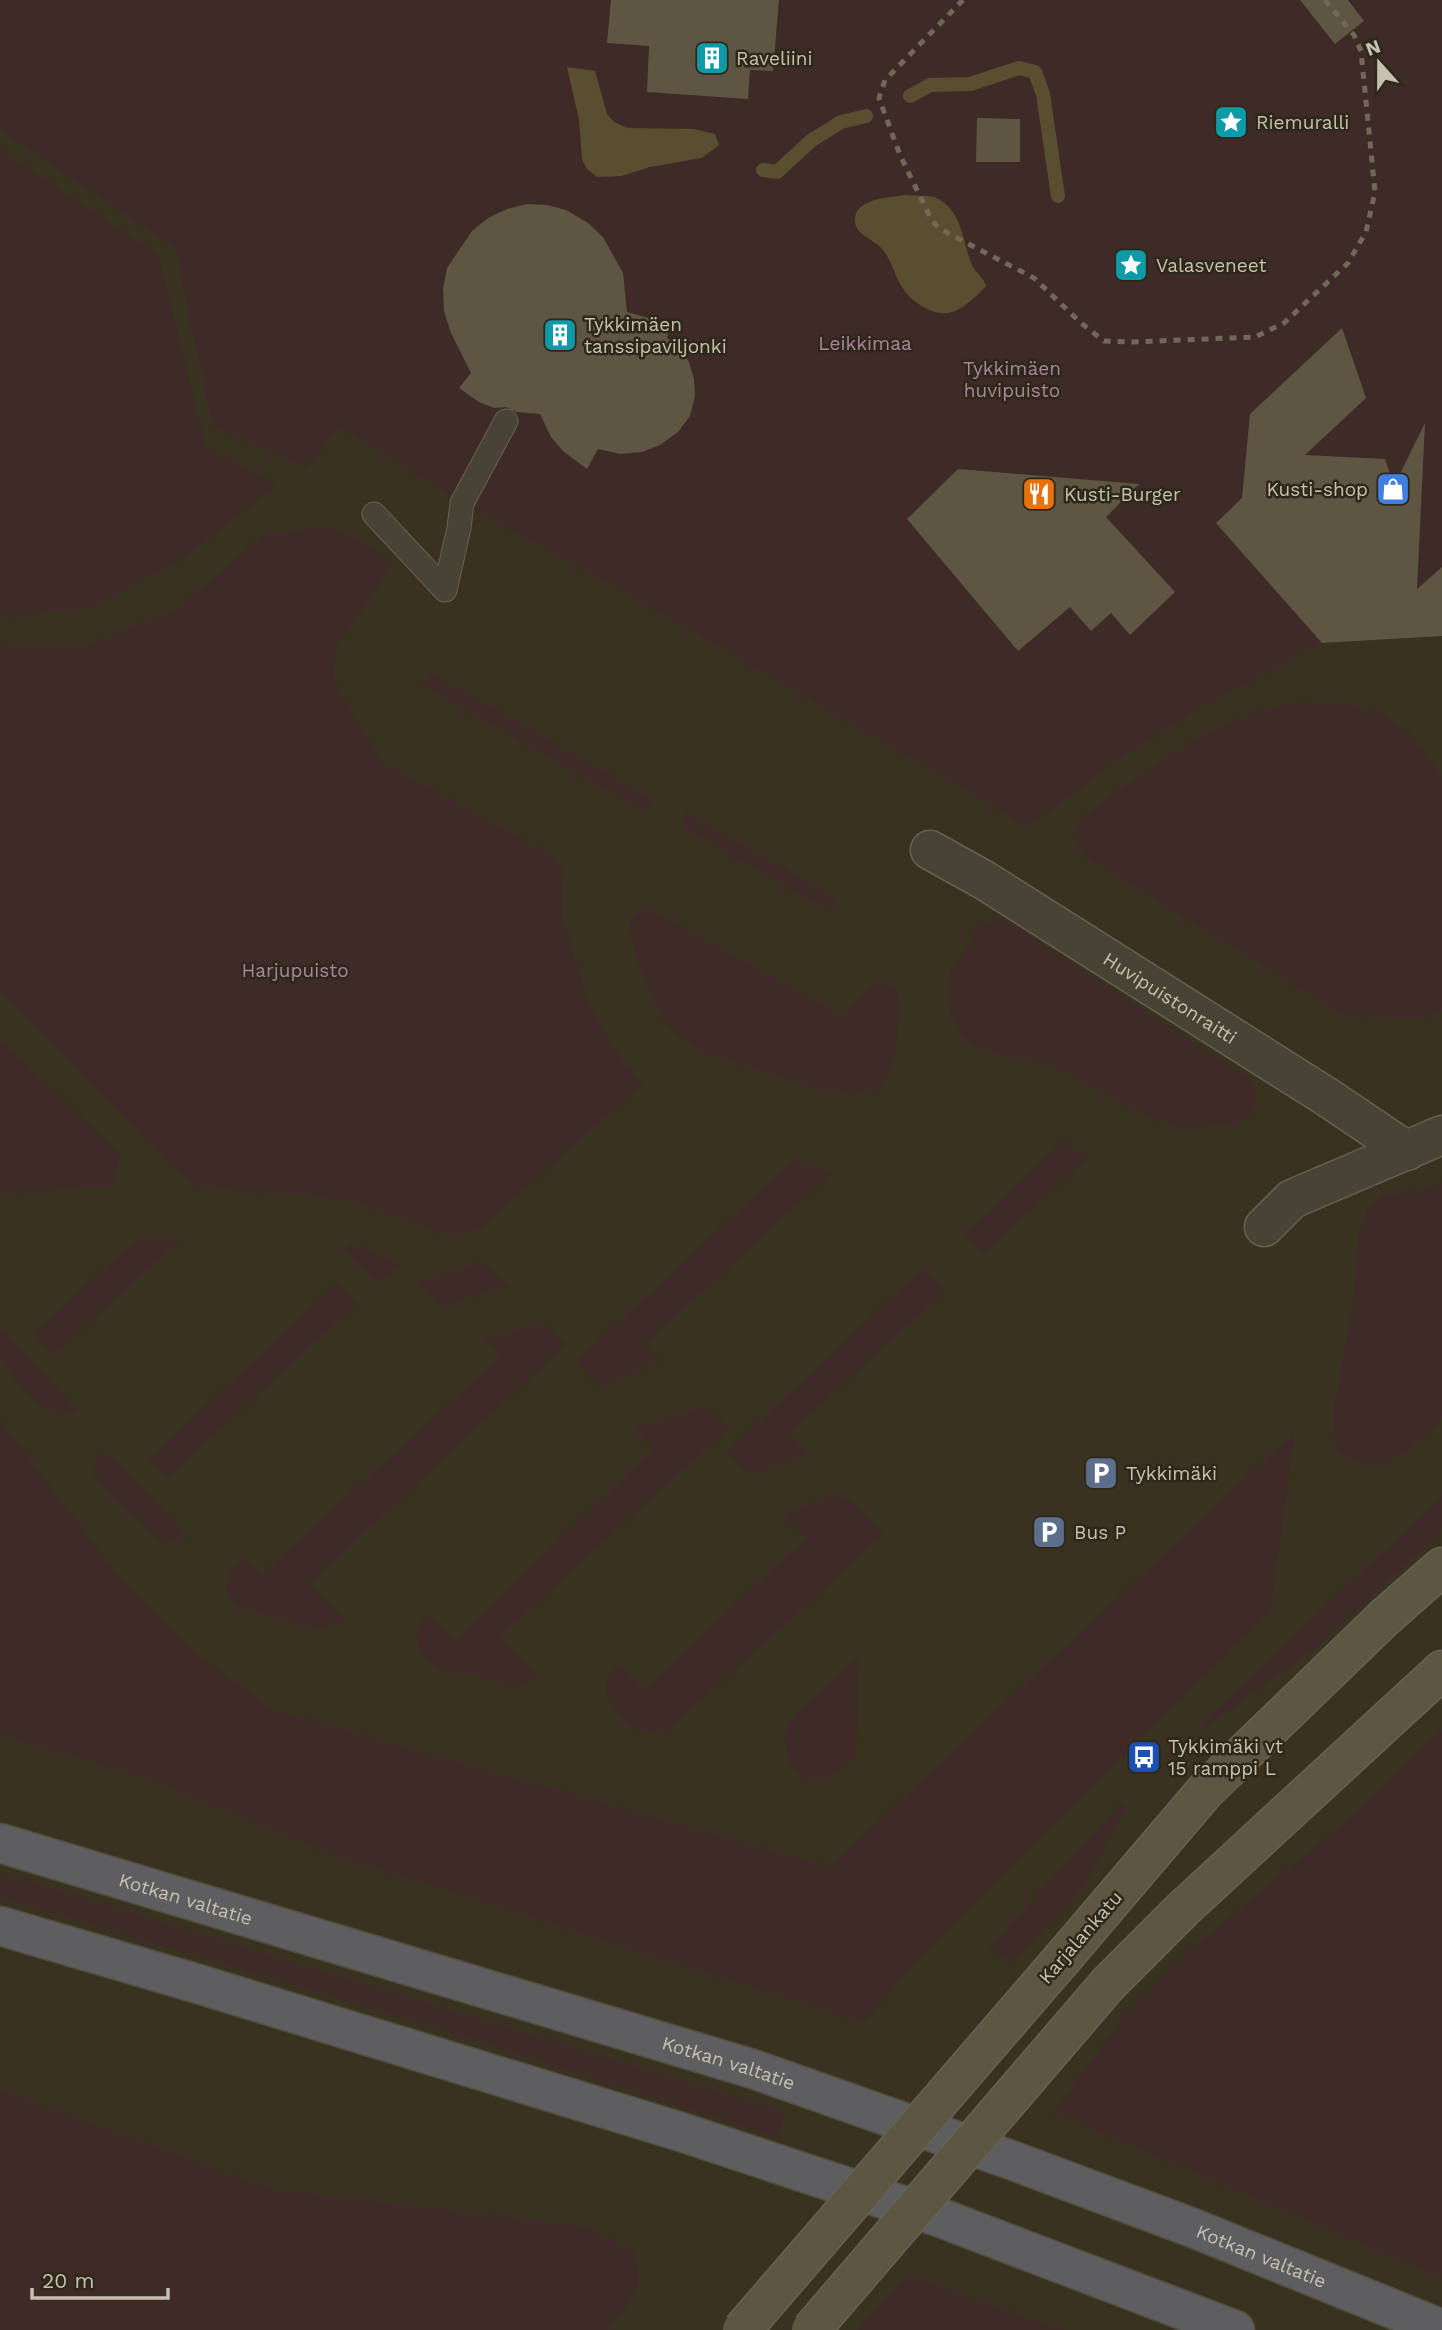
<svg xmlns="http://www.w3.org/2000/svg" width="1442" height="2330" font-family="'Work Sans',sans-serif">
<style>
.green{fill:#3e2b27}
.water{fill:#594e30}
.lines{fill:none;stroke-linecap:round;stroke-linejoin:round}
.stream{stroke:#594e30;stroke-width:14}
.building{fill:#5e5642}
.service-casing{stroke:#676152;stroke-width:25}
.minor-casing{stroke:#676152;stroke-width:41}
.secondary-casing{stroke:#676152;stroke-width:41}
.trunk-casing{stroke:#544e3f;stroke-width:41}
.service{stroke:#494335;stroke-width:23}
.minor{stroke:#494335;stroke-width:38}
.secondary{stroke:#5c5643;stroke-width:38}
.trunk{stroke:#5e5e61;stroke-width:38}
.rail{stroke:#706957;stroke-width:5;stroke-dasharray:7 7;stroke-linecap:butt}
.secondary-bridge-casing{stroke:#676152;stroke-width:41;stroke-linecap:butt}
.secondary-bridge{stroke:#5c5643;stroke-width:38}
.labels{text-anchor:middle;stroke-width:5;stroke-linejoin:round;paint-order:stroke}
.poi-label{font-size:19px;fill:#c5c0af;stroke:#2e281a;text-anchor:start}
.park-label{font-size:19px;fill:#ab859d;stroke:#2e281a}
.street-label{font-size:19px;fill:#c5c0af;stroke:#2e281a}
</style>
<rect width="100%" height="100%" fill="#393221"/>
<path class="green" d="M0,0H1442V636L1322,643L1190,714L1114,763L1028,827L632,597L462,503L339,427L307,469L213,426L175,248L0,130Z
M0,149L158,255L205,445L278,485L177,563L90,609L0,618Z
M331,527L367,543L393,564L336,648L333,676L340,693L381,761L553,855L563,869L561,914L589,1004L620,1057L643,1083L482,1228L448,1237L350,1200L201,1188L173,1168L0,991V647L83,646L180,607L265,533Z
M430,671L653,799L645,813L422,686Z
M1338,702L1382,714L1411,734L1442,777V1012L1418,1020L1342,1015L1085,857L1072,835L1081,818C1142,774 1204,722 1280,706C1298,702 1319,703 1338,702Z
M687,812L837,898L829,912L679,826Z
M645,906L843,1015L875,983L895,986L900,1005L894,1065L882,1087L855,1095L824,1091L700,1052L666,1025L636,959L629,921Z
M1005,920L1248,1077L1256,1089L1255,1107L1246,1119L1233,1125L1181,1128L1151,1119L1052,1066L975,1049L961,1034L952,1017L948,998L950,972L977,930L990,921Z
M0,1039L120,1154L111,1187L0,1194Z
M1063,1141L1090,1156L984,1254L964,1234Z
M793,1160L833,1172L645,1344L660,1361L600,1388L576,1362Z
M1442,1183V1420L1402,1455L1381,1466L1346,1460L1336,1449L1334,1409L1353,1304L1359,1232L1368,1208L1385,1195L1415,1191Z
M182,1238L53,1356L33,1333L137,1239Z
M350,1241L401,1264L380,1286L343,1249Z
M483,1261L509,1287L440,1307L416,1282Z
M924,1267L946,1290L789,1434L810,1456L749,1476L727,1452Z
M338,1283L357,1303L168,1478L149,1458Z
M543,1323L566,1345L310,1583L345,1619L324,1631L317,1630L239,1608C218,1587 226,1575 244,1556L262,1574L501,1356L483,1338Z
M0,1326L78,1412C68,1414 60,1417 51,1412C37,1406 2,1368 0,1354C0,1345 0,1335 0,1326Z
M705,1406L729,1428L500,1636L538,1677C513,1698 507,1685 483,1678C470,1674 456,1676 444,1672C432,1667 418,1653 417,1639C416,1630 422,1621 427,1614L456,1640L653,1450L634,1427Z
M0,1420L119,1577L188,1647L271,1709L830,1866L1295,1432L1270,1612L929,1948L863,2023L332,1855L140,1777L0,1735Z
M107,1450L187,1537L178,1542L161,1543L97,1481C88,1466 96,1460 107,1450Z
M831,1495C857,1497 867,1516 884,1534L672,1727C667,1729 661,1733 656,1733C633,1736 602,1706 607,1682C608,1675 615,1669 619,1664L644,1690L806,1538L784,1515Z
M1442,1496V1530L1314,1650L1205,1727L1201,1724Z
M859,1655L856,1758C844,1766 832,1779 819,1780C789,1782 776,1739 791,1719C797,1712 805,1706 811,1700C827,1685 843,1670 859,1655Z
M1442,1730V2279L1053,2113L1121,2020L1155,1985L1195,1946L1344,1823Z
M1123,1801L1127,1805L1086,1884L1012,1962L989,1948Z
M0,1872L784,2111L779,2138L423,2024L0,1898Z
M0,2089L274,2189L590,2227L634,2253C646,2291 629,2302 607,2330H0Z
M907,2274L1064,2330H858Z"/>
<path class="water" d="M567,67L595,71L607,114L614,122L628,128L694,129L715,134L719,145L702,158L650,167L621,176L597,177L587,169L582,159L579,120Z
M906,195C915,196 926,195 934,197C961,207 963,241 971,263C975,273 984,277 986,286C978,295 963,309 952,312C934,318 910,301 902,287C894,275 892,260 882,249C873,238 853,235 855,218C857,198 892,197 906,195Z"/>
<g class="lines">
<path class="stream" d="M910,96L930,85L970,84L1019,68L1035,72L1043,94L1058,196
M763,170L777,172L812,140L841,122L866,116"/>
</g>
<path class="building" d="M611,0H779L773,71L750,70L748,99L647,92L649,46L607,43Z
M1300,0H1348L1364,21L1335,44Z
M977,118L1020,119V162H976Z
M527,204L547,205L566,210L588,223L603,237L623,273L627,312L669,324L667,338L680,349L689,362L694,379L695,396L690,416L678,432L660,445L642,452L621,454L598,449L587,469L563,451L551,437L540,414L517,412L506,407L494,408L479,402L459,388L471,373L451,333L444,311L443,289L447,268L472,231L488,218L507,209Z
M1342,328L1366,398L1305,455L1385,459L1394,486L1425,423L1417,589L1442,567V636L1322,643L1216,523L1242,498L1250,414Z
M958,469L1139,484L1106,517L1175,592L1130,635L1111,613L1091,631L1070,607L1018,651L907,519Z"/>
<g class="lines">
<g class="service-casing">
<path id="service" d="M374,514L445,590
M445,590L459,528L462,503L506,421"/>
</g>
<g class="minor-casing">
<g id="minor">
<path id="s1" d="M930,850L984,880L1327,1097L1407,1151"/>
<path d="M1264,1227L1292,1199L1442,1135"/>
</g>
</g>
<g class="secondary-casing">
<path id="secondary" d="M1068,1952L1206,1790L1384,1618L1442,1567
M1108,1984L1183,1909L1442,1670"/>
</g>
<g class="trunk-casing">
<g id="trunk">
<path id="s2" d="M0,1843L753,2069L1014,2161L1193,2228L1442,2329"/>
<path d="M0,1926L195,1983L681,2132L941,2218L1235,2330"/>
</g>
</g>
<use href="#service" class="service"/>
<use href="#minor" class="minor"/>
<use href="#secondary" class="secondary"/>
<use href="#trunk" class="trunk"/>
<path class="rail" d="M963,0L885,80L879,98L900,155L932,221L940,229L1034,278L1081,323L1104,341L1132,342L1255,337L1284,323L1348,263L1366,232L1375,192L1361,51L1354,35L1325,0"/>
<g class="secondary-bridge-casing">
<path id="secondary-bridge" d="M742,2330L1068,1952
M811,2330L1108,1984"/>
</g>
<use href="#secondary-bridge" class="secondary-bridge"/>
</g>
<defs>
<g id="building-square" transform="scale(1.75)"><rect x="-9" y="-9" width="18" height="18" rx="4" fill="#0f9aa8" stroke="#2e281a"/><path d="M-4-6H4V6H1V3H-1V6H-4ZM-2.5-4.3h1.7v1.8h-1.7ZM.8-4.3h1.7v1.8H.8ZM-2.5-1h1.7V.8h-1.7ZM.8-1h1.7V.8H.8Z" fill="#fff"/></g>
<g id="sight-square" transform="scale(1.75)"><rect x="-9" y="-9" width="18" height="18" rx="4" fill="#0f9aa8" stroke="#2e281a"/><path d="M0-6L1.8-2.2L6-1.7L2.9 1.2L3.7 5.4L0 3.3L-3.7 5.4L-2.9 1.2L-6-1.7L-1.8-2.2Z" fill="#fff"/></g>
<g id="shop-square" transform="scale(1.75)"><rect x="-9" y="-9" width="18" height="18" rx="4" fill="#3f7fe0" stroke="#2e281a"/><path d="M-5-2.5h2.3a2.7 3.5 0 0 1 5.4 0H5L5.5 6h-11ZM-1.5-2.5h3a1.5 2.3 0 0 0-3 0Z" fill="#fff"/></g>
<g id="restaurant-square" transform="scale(1.75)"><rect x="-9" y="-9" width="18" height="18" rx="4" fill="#e8710a" stroke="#2e281a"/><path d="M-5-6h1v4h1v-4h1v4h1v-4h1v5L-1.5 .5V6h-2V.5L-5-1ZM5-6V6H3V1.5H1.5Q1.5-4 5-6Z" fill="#fff"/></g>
<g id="parking-square" transform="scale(1.75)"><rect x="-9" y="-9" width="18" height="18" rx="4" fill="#5c6f8a" stroke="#2e281a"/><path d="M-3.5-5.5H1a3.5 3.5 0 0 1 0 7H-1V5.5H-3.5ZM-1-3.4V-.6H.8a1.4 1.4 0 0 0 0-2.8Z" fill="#fff"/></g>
<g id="bus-square" transform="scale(1.75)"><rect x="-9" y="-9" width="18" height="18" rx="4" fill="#1a4fb4" stroke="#2e281a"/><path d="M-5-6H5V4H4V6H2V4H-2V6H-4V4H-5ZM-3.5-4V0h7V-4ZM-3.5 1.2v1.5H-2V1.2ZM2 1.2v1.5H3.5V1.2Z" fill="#fff"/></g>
</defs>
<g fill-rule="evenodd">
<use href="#building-square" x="712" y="58"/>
<use href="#sight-square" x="1231" y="122"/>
<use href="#sight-square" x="1131" y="265"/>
<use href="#building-square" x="560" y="335"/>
<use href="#shop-square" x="1393" y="489"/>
<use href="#restaurant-square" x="1039" y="494"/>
<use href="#parking-square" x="1101" y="1473"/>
<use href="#parking-square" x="1049" y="1532"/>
<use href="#bus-square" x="1144" y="1757"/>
</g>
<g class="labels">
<g class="poi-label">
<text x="736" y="65">Raveliini</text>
<text x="1256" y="129">Riemuralli</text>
<text x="1156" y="272">Valasveneet</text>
<text x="584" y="331">Tykkimäen<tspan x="584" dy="22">tanssipaviljonki</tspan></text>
<text x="1368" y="496" text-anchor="end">Kusti-shop</text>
<text x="1064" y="501">Kusti-Burger</text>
<text x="1126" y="1480">Tykkimäki</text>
<text x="1074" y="1539">Bus P</text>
<text x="1168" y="1753">Tykkimäki vt<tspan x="1168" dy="22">15 ramppi L</tspan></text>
</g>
<g class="park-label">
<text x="865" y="350">Leikkimaa</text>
<text x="1012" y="375">Tykkimäen<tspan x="1012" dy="22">huvipuisto</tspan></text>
<text x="295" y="977">Harjupuisto</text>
</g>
<g class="street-label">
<text dy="7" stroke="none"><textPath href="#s1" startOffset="282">Huvipuistonraitti</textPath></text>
<text dy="7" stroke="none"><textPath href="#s2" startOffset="194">Kotkan valtatie</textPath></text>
<text transform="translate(1080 1937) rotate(-49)" y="7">Karjalankatu</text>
<text dy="7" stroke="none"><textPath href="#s2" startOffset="761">Kotkan valtatie</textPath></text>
<text dy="7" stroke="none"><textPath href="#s2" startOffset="1328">Kotkan valtatie</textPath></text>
</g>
</g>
<g transform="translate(1379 63) rotate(339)" stroke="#2e281a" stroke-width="5" paint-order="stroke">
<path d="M0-5L12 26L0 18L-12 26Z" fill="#c5c0af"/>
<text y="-10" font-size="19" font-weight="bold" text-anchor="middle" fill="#c5c0af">N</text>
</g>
<path d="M32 2288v10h136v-10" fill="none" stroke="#c5c0af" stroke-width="3.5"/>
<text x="42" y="2288" font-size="21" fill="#c5c0af" stroke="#2e281a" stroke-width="5" paint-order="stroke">20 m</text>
</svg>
